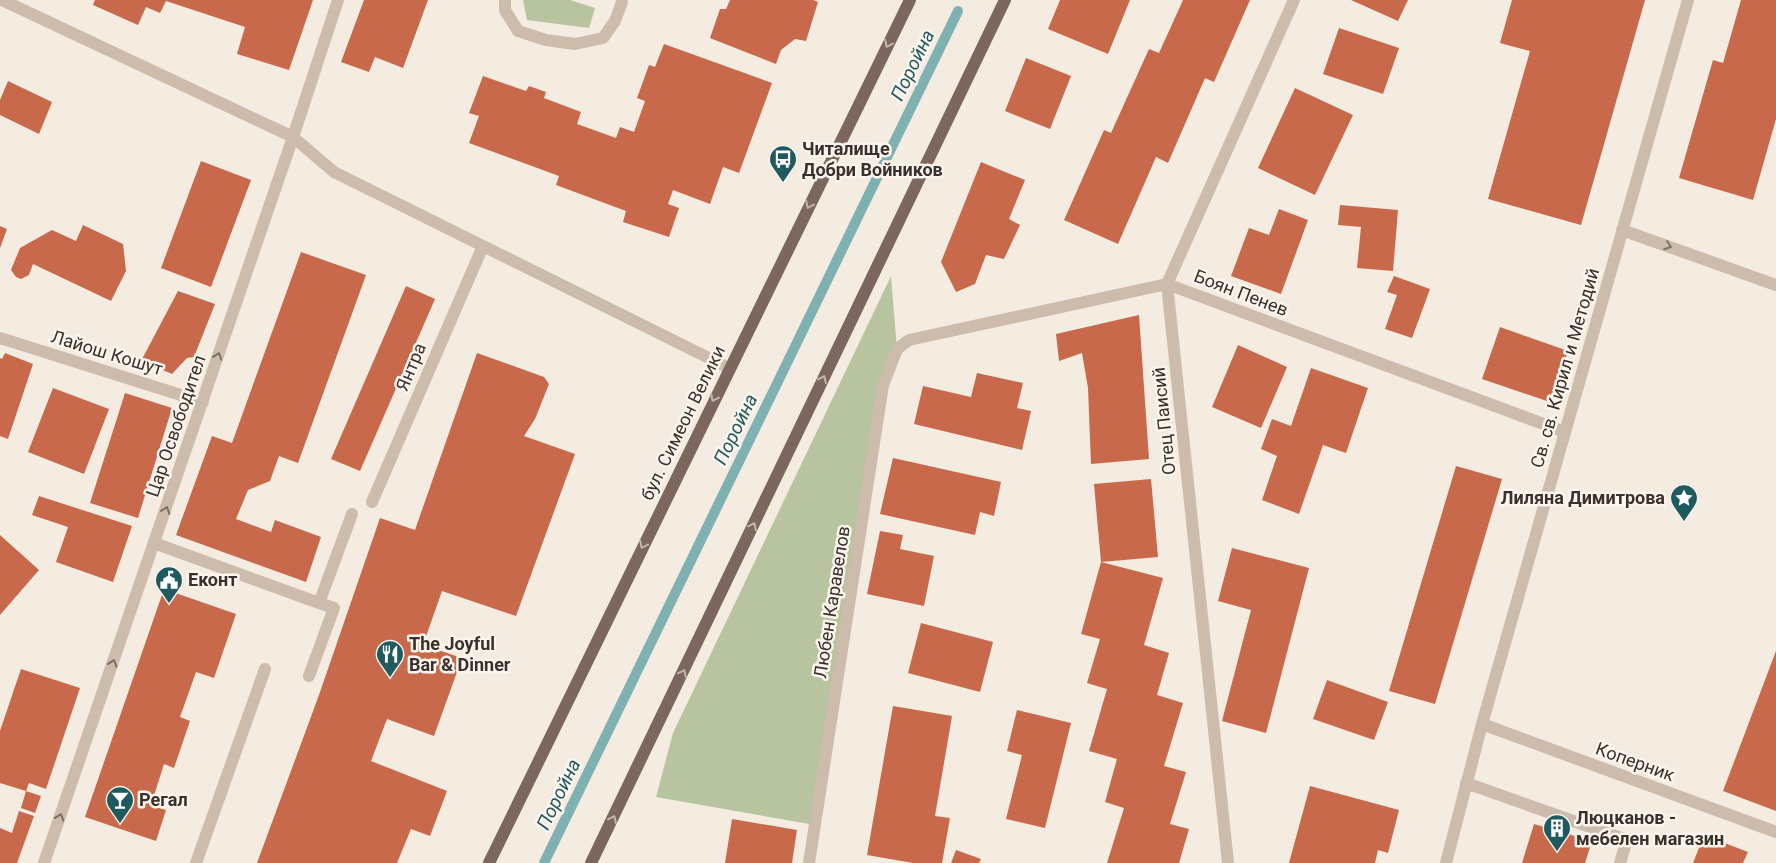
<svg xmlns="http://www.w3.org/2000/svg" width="1776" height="863" font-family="Roboto,sans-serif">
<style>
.green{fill:#b8c4a0}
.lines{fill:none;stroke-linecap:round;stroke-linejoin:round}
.stream{stroke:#7fb0b2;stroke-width:10}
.building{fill:#c8694b}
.minor{stroke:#cdbbac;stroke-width:12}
.major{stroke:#7d675c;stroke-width:12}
.oneway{stroke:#c2b5ac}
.oneway2{stroke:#7d6f65}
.labels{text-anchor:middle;stroke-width:5;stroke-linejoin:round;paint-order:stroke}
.poi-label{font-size:18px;font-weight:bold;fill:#3b302b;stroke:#fbf5ee;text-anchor:start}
.street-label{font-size:18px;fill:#3b302b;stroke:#fbf5ee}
.water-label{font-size:19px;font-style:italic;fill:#1f5a5e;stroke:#fbf5ee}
</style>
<rect width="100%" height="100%" fill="#f4ebe1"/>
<path class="green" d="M523,0H570L595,8L589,28L527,20Z
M891,276L897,349L883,385L815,825L656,797L673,733Z"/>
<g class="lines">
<path class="stream" d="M544,863L958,11"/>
</g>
<path class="building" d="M95,0H313L289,70L237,54L245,27L166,1L160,13L146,7L138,25L93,5Z
M364,0H428L403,68L375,57L369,72L341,62Z
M730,0H813L818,2L806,41L795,39L781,50L776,64L710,38L720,9H726Z
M1060,0H1130L1108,54L1048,29Z
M1183,0H1250L1214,82L1205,78L1168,163L1156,157L1118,244L1064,220L1104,130L1111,133L1149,49L1159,53Z
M1351,0H1408L1398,21Z
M1512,0H1645L1581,225L1488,199L1530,51L1500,43Z
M1741,0H1776V119L1753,200L1679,178L1713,60L1723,63Z
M1339,28L1399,48L1383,94L1323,74Z
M664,44L772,83L739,173L723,167L710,204L673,190L668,204L679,208L669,237L623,222L626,211L556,185L559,176L469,143L479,116L469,113L483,76L526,91L529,86L546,92L544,98L581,112L577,124L616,138L620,127L634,132L645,101L637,98L649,65L655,67Z
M1026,58L1071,76L1050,129L1005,111Z
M8,81L52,102L39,134L0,115V100Z
M1295,88L1353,115L1315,195L1258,168Z
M201,161L251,180L211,287L161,268Z
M981,162L1025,180L1009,219L1020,225L1004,259L986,255L975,284L956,292L941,262Z
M1340,205L1398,210L1393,271L1357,268L1361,227L1338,225Z
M1279,209L1308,220L1281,294L1231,276L1249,228L1269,235Z
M83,225L123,244L126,271L111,301L33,264L29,275L21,279L16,277L11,270L20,248L52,230L76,241Z
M0,226L7,229L0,248Z
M301,252L366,275L298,463L279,456L270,481L248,490L236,519L271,532L275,520L321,537L306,582L176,535L212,436L232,443Z
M1394,276L1430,289L1412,338L1385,329L1397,295L1387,292Z
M406,286L435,299L360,471L331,459Z
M178,291L215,304L194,357L187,358L172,374L141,361Z
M1139,315L1149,459L1091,464L1088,388L1082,353L1059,361L1056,334Z
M1500,327L1568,351L1550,402L1482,379Z
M1238,345L1287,367L1261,428L1212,407Z
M5,353L33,364L8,439L0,436V358L2,359Z
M477,353L544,377L549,384L535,419L524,436L575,454L516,616L442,591L423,645L462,658L434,736L387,719L371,761L447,791L430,836L411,829L397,863H257L319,695L380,518L415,530Z
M1311,368L1368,388L1346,453L1323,445L1299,514L1262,500L1277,456L1261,449L1272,419L1291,426Z
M977,373L1023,383L1017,408L1031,411L1022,450L914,424L923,386L971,397Z
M53,388L109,409L84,474L28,452Z
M125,393L172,408L138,518L90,503Z
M893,458L1001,482L994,516L980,512L975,535L880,514Z
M1456,466L1502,479L1435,704L1389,691Z
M1151,479L1158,557L1101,562L1094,484Z
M39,496L132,526L113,582L56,562L68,527L32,515Z
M880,531L903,535L900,549L934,556L924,606L867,594Z
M0,535L39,570L0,615Z
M1232,548L1309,568L1266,733L1222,721L1251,610L1218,601Z
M1101,562L1163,578L1144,645L1169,653L1157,695L1183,703L1164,766L1186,772L1170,824L1189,829L1179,863H1107L1124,808L1105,802L1117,759L1089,751L1107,689L1087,683L1100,639L1081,634Z
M164,589L236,614L214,678L196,672L180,717L190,721L174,768L164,764L151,805L166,810L156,841L85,817Z
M921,623L993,642L980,692L908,673Z
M1776,651V811L1723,791Z
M21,669L80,688L46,789L29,783L26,791L0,783V731Z
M1327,680L1388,702L1374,740L1313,719Z
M893,706L952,716L935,816L950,818L942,863H913L867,855Z
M1017,710L1071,723L1045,828L1006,819L1022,755L1007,751Z
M1310,786L1399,810L1388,853L1378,850L1375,863H1289Z
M26,791L41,796L35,813L21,808Z
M19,811L34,816L17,863H0V828L12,833Z
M732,819L797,830L792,863H725Z
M1534,824L1592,841L1585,863H1522Z
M1704,835L1748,852L1743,863H1693Z
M956,850L981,859L979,863H951Z"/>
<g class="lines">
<path class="minor" d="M2,0L293,137L334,172L729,368
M505,0V10L518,31L546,40L575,44L603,38L615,21L622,2
M1622,230L1776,285
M0,338L203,402
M372,502L483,246
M154,543L319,603L352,514
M309,676L334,608L319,603
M1482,724L1776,832
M1466,783L1627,840L1620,863
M44,863L293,137L338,0
M196,863L265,669
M809,863L883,385L897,349L909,340L1167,284L1565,432
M1228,863L1167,284L1294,0
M1446,863L1482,724L1688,0"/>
<path class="major" d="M489,863L910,0
M591,863L1005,0"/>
</g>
<defs><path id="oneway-chevron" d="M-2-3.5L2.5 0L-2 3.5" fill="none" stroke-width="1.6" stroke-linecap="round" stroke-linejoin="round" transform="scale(1.25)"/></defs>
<g class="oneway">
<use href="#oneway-chevron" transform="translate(888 44) rotate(116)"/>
<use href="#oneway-chevron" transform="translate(809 205) rotate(116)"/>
<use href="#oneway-chevron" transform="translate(823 379) rotate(-64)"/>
<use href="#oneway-chevron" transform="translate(714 398) rotate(116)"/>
<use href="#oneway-chevron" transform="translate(753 526) rotate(-64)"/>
<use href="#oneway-chevron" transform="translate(643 545) rotate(116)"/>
<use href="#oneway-chevron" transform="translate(683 673) rotate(-64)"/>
<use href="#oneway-chevron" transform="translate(613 819) rotate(-64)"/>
</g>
<g class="oneway2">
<use href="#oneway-chevron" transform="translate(1668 246) rotate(20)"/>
<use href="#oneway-chevron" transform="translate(218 356) rotate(-71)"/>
<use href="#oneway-chevron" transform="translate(166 510) rotate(-71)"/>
<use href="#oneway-chevron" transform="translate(113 663) rotate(-71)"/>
<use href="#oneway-chevron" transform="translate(60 817) rotate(-71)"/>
</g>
<defs>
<g id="bus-pin" transform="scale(1.4375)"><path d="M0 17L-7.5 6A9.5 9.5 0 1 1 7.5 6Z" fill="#1f5a5e" stroke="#fbf5ee"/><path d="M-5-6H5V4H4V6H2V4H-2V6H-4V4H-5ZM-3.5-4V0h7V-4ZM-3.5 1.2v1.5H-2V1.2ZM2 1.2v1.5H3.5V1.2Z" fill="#fff"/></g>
<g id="sight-pin" transform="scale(1.4375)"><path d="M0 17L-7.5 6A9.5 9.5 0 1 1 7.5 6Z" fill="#1f5a5e" stroke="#fbf5ee"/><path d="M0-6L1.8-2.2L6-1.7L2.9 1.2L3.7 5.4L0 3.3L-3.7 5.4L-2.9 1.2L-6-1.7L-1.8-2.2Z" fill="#fff"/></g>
<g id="civic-pin" transform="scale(1.4375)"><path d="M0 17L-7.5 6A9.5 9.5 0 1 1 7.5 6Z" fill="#1f5a5e" stroke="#fbf5ee"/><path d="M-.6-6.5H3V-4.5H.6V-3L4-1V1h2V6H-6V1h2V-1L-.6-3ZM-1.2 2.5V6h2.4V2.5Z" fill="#fff"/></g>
<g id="restaurant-pin" transform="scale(1.4375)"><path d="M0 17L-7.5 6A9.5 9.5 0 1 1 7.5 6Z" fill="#1f5a5e" stroke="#fbf5ee"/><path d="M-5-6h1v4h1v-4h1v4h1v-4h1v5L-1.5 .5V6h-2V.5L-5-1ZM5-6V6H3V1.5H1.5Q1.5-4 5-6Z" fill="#fff"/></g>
<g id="bar-pin" transform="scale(1.4375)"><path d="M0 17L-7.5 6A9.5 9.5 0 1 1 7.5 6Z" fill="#1f5a5e" stroke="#fbf5ee"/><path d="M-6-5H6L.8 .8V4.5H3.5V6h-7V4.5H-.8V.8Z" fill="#fff"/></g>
<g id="building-pin" transform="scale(1.4375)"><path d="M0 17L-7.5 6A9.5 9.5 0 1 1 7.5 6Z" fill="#1f5a5e" stroke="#fbf5ee"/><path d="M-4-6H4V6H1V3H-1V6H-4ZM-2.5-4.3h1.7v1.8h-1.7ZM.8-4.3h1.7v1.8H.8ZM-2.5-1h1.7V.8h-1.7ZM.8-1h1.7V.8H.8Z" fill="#fff"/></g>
</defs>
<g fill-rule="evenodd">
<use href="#bus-pin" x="783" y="159"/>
<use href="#sight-pin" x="1684" y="498"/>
<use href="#civic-pin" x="169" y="580"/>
<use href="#restaurant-pin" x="390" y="654"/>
<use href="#bar-pin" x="120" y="800"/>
<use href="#building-pin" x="1557" y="828"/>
</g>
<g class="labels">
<g class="poi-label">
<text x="802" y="155">Читалище<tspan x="802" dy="21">Добри Войников</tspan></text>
<text x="1665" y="504" text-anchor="end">Лиляна Димитрова</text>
<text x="188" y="586">Еконт</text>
<text x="409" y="650">The Joyful<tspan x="409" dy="21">Bar &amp; Dinner</tspan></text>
<text x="139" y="806">Регал</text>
<text x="1576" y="824">Люцканов -<tspan x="1576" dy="21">мебелен магазин</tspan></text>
</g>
<g class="street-label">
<text transform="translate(1241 293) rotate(21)" y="6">Боян Пенев</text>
<text transform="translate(107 353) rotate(17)" y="6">Лайош Кошут</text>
<text transform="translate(411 367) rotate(-67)" y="6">Янтра</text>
<text transform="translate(1565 368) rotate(-74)" y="6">Св. св. Кирил и Методий</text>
<text transform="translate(1164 421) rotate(-96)" y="6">Отец Паисий</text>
<text transform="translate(683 423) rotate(-64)" y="6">бул. Симеон Велики</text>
<text transform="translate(176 426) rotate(-71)" y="6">Цар Освободител</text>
<text transform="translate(832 602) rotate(-81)" y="6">Любен Каравелов</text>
<text transform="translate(1635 762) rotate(20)" y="6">Коперник</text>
</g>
<g class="water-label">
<text transform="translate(912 65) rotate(-64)" y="7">Поройна</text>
<text transform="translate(735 429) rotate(-64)" y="7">Поройна</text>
<text transform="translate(558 794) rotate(-64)" y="7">Поройна</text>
</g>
</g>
</svg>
